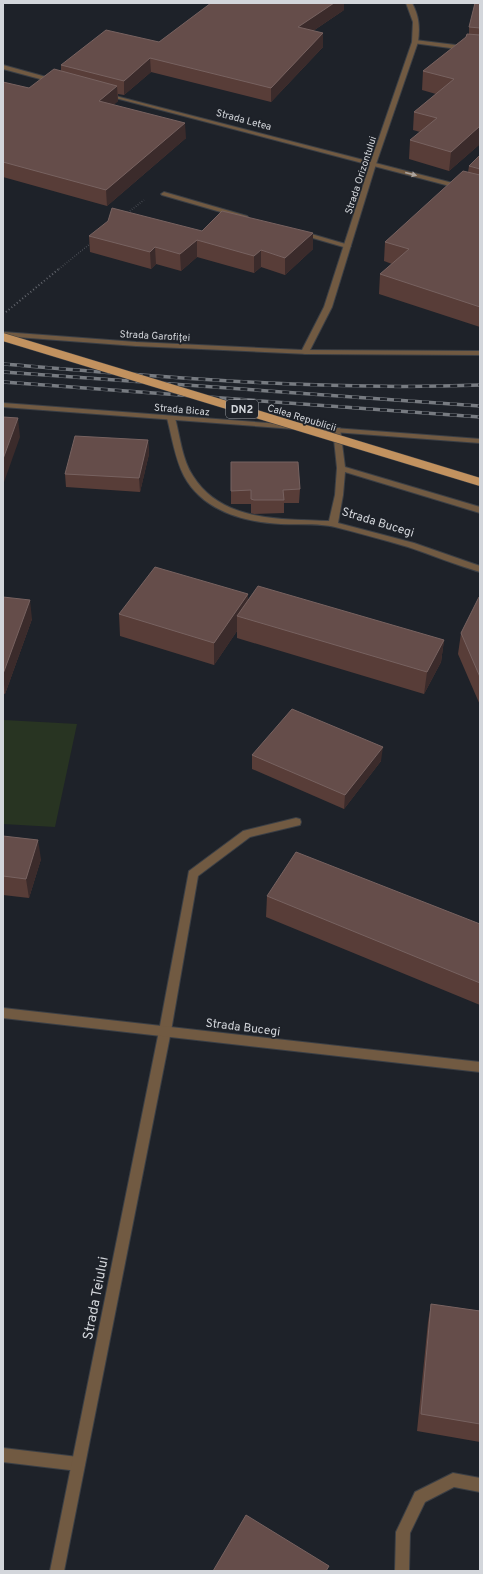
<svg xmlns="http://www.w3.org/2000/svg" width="483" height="1574" font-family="Overpass,sans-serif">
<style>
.green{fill:#283422}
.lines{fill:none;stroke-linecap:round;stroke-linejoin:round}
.service-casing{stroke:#3b3f45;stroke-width:2}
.minor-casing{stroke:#3b3f45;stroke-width:2}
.tertiary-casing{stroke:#3b3f45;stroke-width:2}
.path-far1{stroke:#63666d;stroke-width:1.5;stroke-dasharray:0.5 2;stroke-linecap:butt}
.path{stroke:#63666d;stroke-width:2;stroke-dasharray:1 2.5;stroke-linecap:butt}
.service{fill:#715a42;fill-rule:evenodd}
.minor{fill:#715a42;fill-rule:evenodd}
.tertiary{fill:#715a42;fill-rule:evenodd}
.rail-casing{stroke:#777b81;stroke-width:3.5}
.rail{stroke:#1e2229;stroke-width:2.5;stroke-dasharray:7;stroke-linecap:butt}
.primary-bridge-casing{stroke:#3b3f45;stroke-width:9;stroke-linecap:butt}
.primary-bridge{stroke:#c2925f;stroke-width:8}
.wall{fill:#583d38}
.shaded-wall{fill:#3b2b2b}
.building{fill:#654d4a;stroke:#776260}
.oneway{fill:#aca49e}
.labels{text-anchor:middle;stroke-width:3.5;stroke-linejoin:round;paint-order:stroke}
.far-street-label{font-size:10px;fill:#d3d6db;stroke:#1e2229}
.shield{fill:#1e2229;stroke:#9da0a6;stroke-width:1}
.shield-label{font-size:11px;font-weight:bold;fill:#d3d6db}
.street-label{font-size:12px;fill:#d3d6db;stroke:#1e2229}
.near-street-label{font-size:14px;fill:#d3d6db;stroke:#1e2229}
</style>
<rect width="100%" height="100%" fill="#1e2229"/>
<path class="green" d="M4,720L77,724L55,827L3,824Z"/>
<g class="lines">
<g class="service-casing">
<path id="service" d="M415,40L480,48V52L413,43L412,42Z
M164,192L247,216L248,217L245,219L162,195L161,194Z
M301,231L349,245L351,246L347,248L299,234L298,233Z
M168,416H174L175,418C180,436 182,460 193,476C222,522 281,519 329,521L335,495L337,468L333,430L337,428H340L345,467L480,507V513L345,472L343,495L338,523L414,543L480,566V572C456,565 432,555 408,547C384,540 359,533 335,527C318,523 298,525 281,524C244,522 203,511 184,476C175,459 172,437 167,418Z
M296,818L300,819L301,822L300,825L250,837L198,876L171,1031L169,1034L165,1036L161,1034L159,1031L189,871L243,831Z
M3,1448L78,1457L83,1459L85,1464L83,1469L78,1471L3,1462Z"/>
</g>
<g class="minor-casing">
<path id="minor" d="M3,65L57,80L58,81L55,83L3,69Z
M104,93L480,190V194L104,95Z
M302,350L480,351V355L305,354L301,352Z
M165,1026L169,1028L171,1031L64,1571H50L159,1031L161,1028Z
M453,1473L480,1478V1492L454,1487L425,1502L410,1533L409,1571H395L396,1532L415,1492Z"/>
</g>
<g class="tertiary-casing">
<path id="tertiary" d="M406,3H412C419,16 420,27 418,42L376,164L332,307L308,354L136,346L3,336V332L136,342L302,350L324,307L370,164L412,42L413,22Z
M3,403L480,439V443L3,407Z
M3,1008L480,1062V1072L3,1018Z"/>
</g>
<path class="path-far1" d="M126,214L144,200
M59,269L91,243"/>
<path class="path" d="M6,312L60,268"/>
<use href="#service" class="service"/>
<use href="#minor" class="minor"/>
<use href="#tertiary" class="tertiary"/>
<g class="rail-casing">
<path id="rail" d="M3,364C162,377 320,391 480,385
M3,372L480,406
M3,382L480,417"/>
</g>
<use href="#rail" class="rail"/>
<g class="primary-bridge-casing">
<path id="primary-bridge" d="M3,337L480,482"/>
</g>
<use href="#primary-bridge" class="primary-bridge"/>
</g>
<path class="wall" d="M480,3V144L449,171L409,159L410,140L420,132L413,130L414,112L436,94L422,90L423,71L466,37L469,34V27Z
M344,10L313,31L323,33V47L271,102L151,72L124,95L118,94V101L113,105L186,138L107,206L3,177V82L29,88L61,71V65L159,42Z
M480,155V327L379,294L380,274L392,264L384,261L385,242L468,172L469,166Z
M202,231L313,249L285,275L261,267L254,273L197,257L181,271L156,264L151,269L90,252L89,236Z
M148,440L149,454L140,492L66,487L65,474Z
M231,462L300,489L299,503H284V513L254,514L251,513V504H231Z
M248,594V601L444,640L441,662L424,694L237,638V631L214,665L120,636L119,614Z
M3,597L32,619L5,694L3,693Z
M480,597V705L458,654L461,633Z
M252,755L381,761L344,809L252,769Z
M3,836L41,859L29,898L3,895Z
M267,896L480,924V1005L266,917Z
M431,1304L480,1311V1442L417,1431L428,1322Z"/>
<path class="shaded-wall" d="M334,3H344V10L298,41V27Z
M323,33V47L271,102V88Z
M150,58L151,72L124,95V81Z
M117,86L118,101L100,117L99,101Z
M185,123L186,138L107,206L106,190Z
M480,126V144L449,171L451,152Z
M313,233V249L285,275V258Z
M197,240V257L181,271L180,254Z
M155,247L156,264L151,269L150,252Z
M261,250V267L254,273V256Z
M18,418L20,437L3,485V459Z
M148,440L149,454L140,492L139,478Z
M248,594V616H237V631L214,665V643Z
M30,600L32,619L5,694L3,674Z
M444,640L441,662L424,694L427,672Z
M383,747L381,761L344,809L345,795Z
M38,840L41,859L29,898L26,879Z"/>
<path class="building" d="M211,3H334L298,27L323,33L271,88L150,58L124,81L61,65L106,30L159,42Z
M475,3H480V28L469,27Z
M467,34L480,35V126L451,152L410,140L437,118L414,112L454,79L423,71L466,37Z
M54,69L117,86L99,101L185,123L106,190L3,162V82L29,88Z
M480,155V169L469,166Z
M463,171L480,175V307L380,274L409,249L385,242Z
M112,208L202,231L222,211L313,233L285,258L261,250L254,256L197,240L180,254L155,247L150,252L89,236L108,221Z
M3,417L18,418L3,459Z
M75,436L148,440L139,478L65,474Z
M231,462H298L300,489L283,490L284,500H254L251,499V490L231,491Z
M155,567L248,594L214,643L119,614Z
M258,586L444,640L427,672L237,616Z
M3,597L30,600L3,674Z
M479,597H480V677L461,633Z
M292,709L383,747L345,795L252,755Z
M3,836L38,840L26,879L3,876Z
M296,852L480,924V983L267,896Z
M431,1304L480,1311V1424L421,1414Z
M246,1515L329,1566L326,1571H213Z"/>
<defs><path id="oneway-solid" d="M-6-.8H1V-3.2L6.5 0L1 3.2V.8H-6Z"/></defs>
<use class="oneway" href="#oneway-solid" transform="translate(411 174) rotate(15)"/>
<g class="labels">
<g class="far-street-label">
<text transform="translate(244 119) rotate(15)" y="4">Strada Letea</text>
<text transform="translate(360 175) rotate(-72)" y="4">Strada Orizontului</text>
<text transform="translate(155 335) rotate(3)" y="4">Strada Garofiței</text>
<text transform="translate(182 409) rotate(5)" y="4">Strada Bicaz</text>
<text transform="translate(302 417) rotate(17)" y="4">Calea Republicii</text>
</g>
<rect class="shield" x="226" y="400" width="32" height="18" rx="3"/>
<g class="shield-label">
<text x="242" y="413">DN2</text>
</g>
<g class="street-label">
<text transform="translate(378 522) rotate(17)" y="4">Strada Bucegi</text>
<text transform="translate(243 1027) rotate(7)" y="4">Strada Bucegi</text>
</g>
<g class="near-street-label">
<text transform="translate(95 1298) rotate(-79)" y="5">Strada Teiului</text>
</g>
</g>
<rect width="483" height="1574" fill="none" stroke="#d3d6db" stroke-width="8"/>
</svg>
